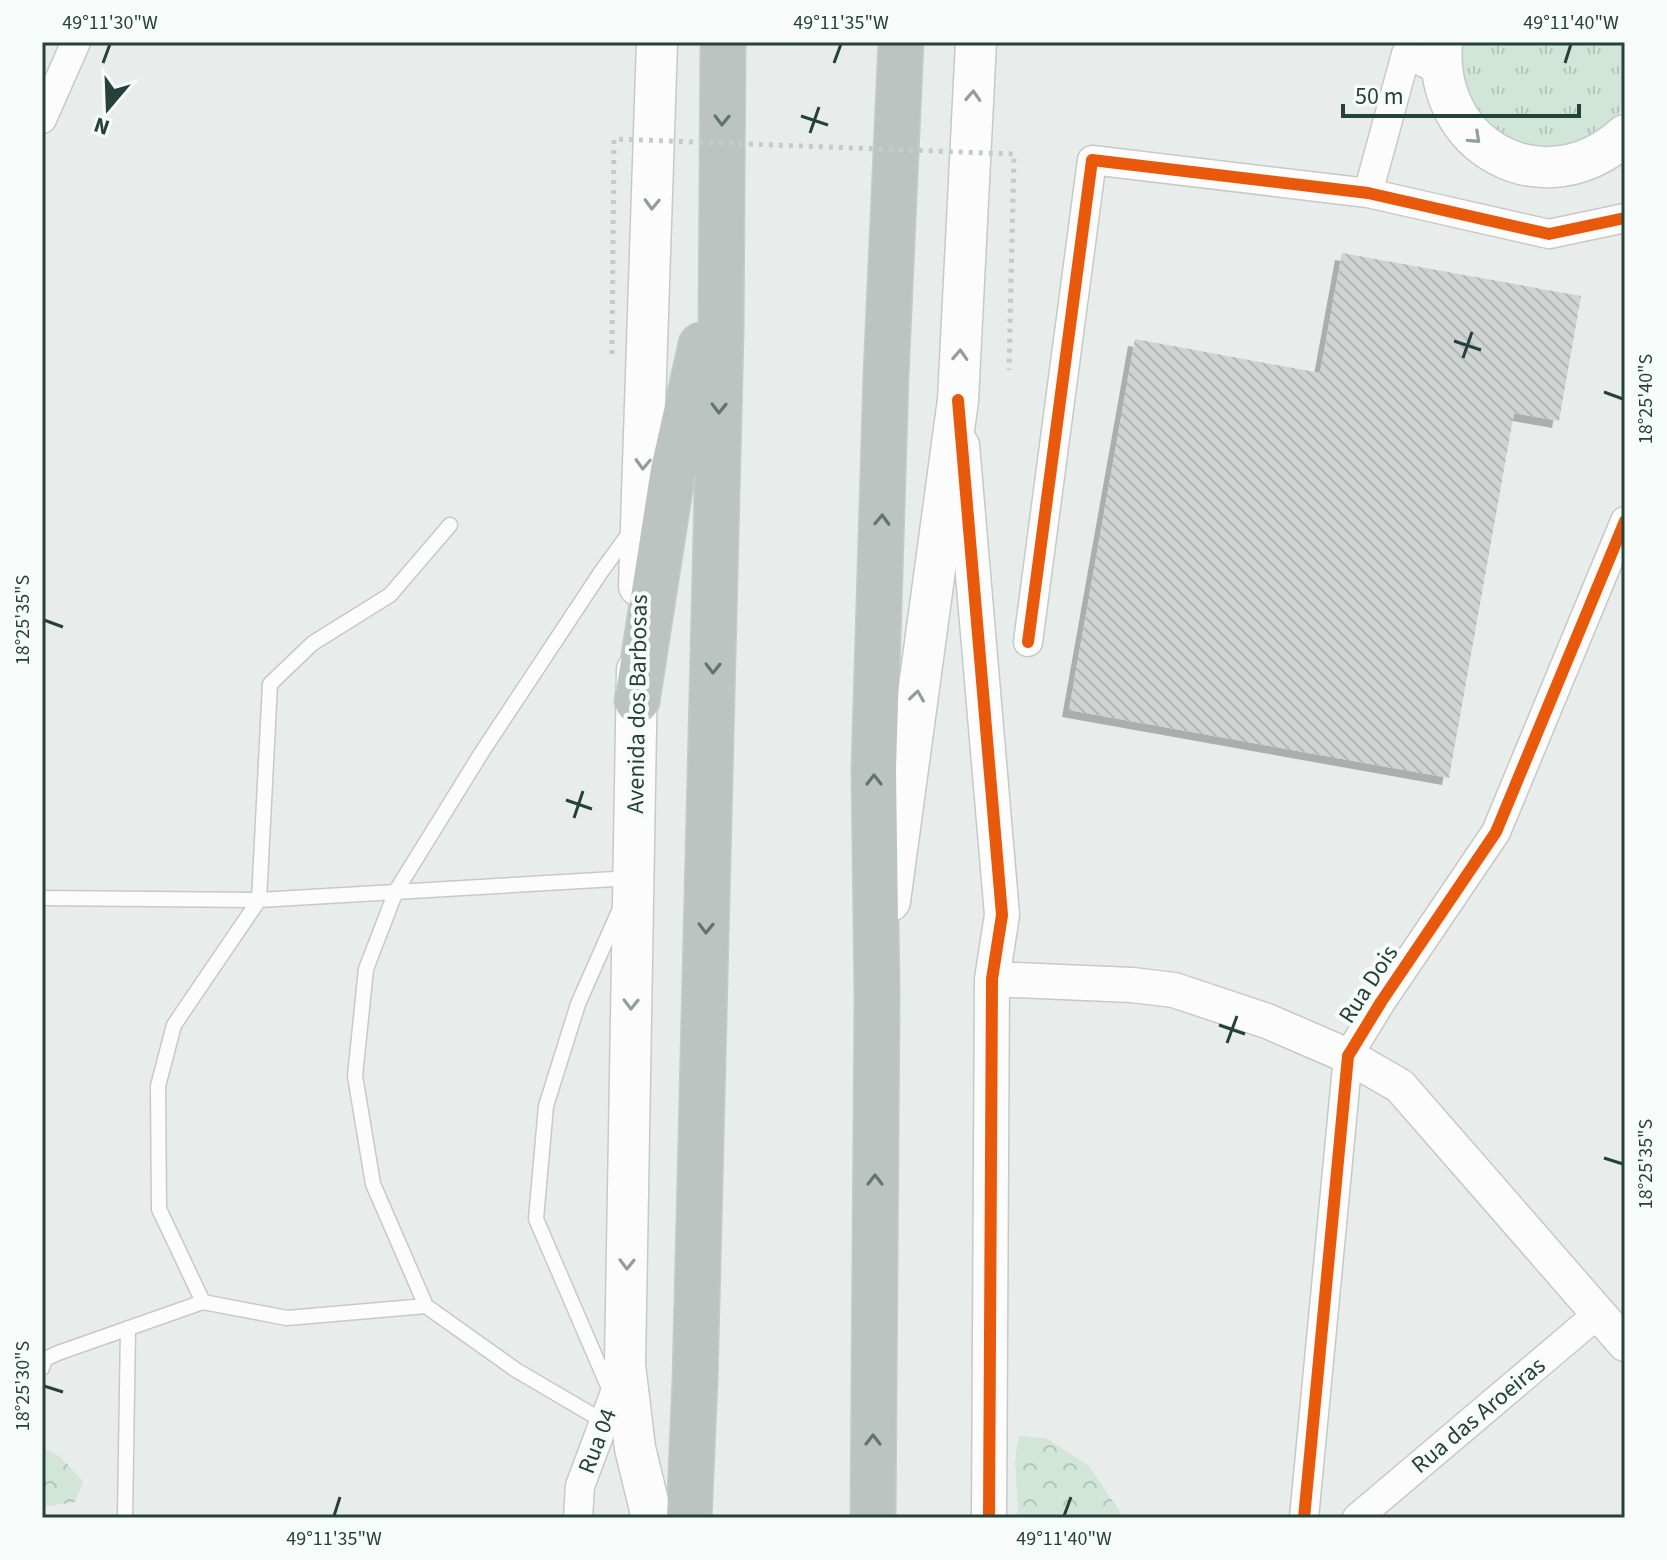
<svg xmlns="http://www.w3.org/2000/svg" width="1667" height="1560" font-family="'Source Sans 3',sans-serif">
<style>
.grass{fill:url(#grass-tufts)}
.forest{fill:url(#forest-crowns)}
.building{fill:url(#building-back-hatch);filter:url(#shadow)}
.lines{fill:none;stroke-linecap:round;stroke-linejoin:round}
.service-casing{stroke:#c5cac8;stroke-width:17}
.minor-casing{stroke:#c5cac8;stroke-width:31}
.tertiary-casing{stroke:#c5cac8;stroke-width:37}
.secondary-casing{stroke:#c3cbc8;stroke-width:43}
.motorway-casing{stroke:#c3ccc9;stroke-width:47}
.service{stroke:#fcfcfc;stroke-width:14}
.minor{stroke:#fcfcfc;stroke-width:28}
.tertiary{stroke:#fcfcfc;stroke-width:34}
.secondary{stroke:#fcfcfc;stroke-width:40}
.motorway{stroke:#bcc4c2;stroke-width:44}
.path-bridge{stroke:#c3ccca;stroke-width:5;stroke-dasharray:4 6;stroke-linecap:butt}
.cycleway-casing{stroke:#f7fbf9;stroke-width:17}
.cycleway{stroke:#e8590c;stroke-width:12}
.oneway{stroke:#909f9b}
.oneway2{stroke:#617670}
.ticks{fill:none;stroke:#24423a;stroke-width:3}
.labels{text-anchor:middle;stroke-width:8;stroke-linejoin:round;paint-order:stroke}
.street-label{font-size:24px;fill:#24423a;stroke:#f7fbf9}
.neatline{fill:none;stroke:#24423a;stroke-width:3}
.ticks-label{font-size:20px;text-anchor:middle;fill:#24423a}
</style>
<defs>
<pattern id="grass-tufts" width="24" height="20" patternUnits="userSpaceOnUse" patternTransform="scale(2)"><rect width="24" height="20" fill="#d1e6d8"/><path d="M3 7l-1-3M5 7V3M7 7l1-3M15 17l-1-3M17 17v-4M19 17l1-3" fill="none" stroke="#b3c6ba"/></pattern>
<pattern id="forest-crowns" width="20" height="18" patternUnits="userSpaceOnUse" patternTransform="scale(2)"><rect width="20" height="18" fill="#d1e6d8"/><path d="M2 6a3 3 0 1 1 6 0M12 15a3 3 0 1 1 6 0" fill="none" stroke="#b3c6ba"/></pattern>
<pattern id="building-back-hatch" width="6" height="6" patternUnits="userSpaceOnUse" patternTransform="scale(2)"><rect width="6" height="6" fill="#cfd4d2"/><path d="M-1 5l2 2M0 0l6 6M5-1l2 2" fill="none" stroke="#b2b7b5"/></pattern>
<filter id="shadow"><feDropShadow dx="-7" dy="7" stdDeviation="0" flood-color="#0004"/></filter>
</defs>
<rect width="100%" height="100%" fill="#e8edeb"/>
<path class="grass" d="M1461,42H1625V104L1620,112L1595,136L1560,148L1524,146L1493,130L1464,91Z"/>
<path class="forest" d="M1019,1436L1046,1438L1089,1466L1124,1518H1016L1018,1508L1015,1461Z
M42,1448C60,1453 71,1468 83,1482L75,1502L42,1507Z"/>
<path class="building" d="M1342,253L1581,296L1559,421L1514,413L1449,778L1069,710L1135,339L1320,373Z"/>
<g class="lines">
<g class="service-casing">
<path id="service" d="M42,898L259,900L270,684L313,643L390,595L450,525
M426,1306L287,1318L203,1302L159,1209L158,1086L174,1025L259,900L632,878
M42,1368L45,1359L58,1353L203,1302
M611,1393L536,1219L546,1106L578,1004L619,911
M608,1424L516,1370L426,1306L373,1184L355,1076L366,969L396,891L482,752L601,572L630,532
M125,1518L128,1328"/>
</g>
<g class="minor-casing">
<path id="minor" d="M42,119L76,42
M1368,193L1406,54L1441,71
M1028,642L1092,160L1368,193L1549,234L1625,218
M578,1518L580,1486L623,1371
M1304,1518L1348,1056L1381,1002L1496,832L1625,521
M1357,1518L1599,1313"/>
</g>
<g class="tertiary-casing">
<path id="tertiary" d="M962,445L1002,915L992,979L989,1518
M992,979L1132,985L1174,990L1267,1021L1348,1056L1400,1086L1625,1344"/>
</g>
<g class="secondary-casing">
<path id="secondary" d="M1442,42C1432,148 1545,208 1625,135
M639,586L657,42
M637,670L625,1365L635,1448L652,1518
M890,901L958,400L976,42"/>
</g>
<g class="motorway-casing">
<path id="motorway" d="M637,701L673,470L701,345
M689,1518L695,1381L721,332L723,42
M873,1518L877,996L874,769L886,375L901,42"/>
</g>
<use href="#service" class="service"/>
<use href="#minor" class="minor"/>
<use href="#tertiary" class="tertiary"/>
<use href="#secondary" class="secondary"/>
<use href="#motorway" class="motorway"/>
<path class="path-bridge" d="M612,354L614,139L1014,154L1009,370"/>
<g class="cycleway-casing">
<path id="cycleway" d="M958,400L1002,915L992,979L989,1518
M1028,642L1092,160L1368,193L1549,234L1625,218
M1304,1518L1348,1056L1381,1002L1496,832L1625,521"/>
</g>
<use href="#cycleway" class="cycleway"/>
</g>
<defs><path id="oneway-chevron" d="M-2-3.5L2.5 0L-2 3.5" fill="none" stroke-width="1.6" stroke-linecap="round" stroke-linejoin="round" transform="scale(2)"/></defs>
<g class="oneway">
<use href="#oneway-chevron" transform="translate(973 96) rotate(-87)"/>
<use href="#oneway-chevron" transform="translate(1475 138) rotate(43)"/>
<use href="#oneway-chevron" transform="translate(652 204) rotate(92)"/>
<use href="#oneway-chevron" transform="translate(960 355) rotate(-87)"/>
<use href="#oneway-chevron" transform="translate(643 464) rotate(92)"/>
<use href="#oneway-chevron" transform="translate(917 696) rotate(-82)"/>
<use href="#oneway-chevron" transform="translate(631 1004) rotate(91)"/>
<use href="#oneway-chevron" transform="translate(627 1264) rotate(91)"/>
</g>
<g class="oneway2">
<use href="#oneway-chevron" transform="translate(722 120) rotate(91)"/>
<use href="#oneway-chevron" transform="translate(719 408) rotate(91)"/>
<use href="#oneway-chevron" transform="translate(882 520) rotate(-88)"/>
<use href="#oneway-chevron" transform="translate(713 668) rotate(91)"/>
<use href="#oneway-chevron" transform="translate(874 780) rotate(-90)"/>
<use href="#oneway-chevron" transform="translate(706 928) rotate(91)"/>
<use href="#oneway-chevron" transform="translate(875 1180) rotate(-90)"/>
<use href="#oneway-chevron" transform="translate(873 1440) rotate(-90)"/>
</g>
<path class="ticks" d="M103,63L110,44M834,63L841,44M1565,63L1571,44M801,116L828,125M810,133L819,107M1454,341L1481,350M1463,358L1472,332M1604,392L1623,399M44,620L63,627M566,800L592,809M574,818L583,791M1219,1025L1245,1034M1227,1043L1237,1016M1604,1158L1623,1164M44,1386L63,1392M334,1516L340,1497M1064,1516L1071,1497"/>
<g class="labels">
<g class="street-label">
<text transform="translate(637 704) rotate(-89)" y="8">Avenida dos Barbosas</text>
<text transform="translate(1368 984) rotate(-57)" y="8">Rua Dois</text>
<text transform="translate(1478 1415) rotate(-40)" y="8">Rua das Aroeiras</text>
<text transform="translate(597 1441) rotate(-69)" y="8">Rua 04</text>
</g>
</g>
<rect width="1667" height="1560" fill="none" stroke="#f7fbf9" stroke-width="88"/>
<g transform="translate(108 108) rotate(199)" stroke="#f7fbf9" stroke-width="6" paint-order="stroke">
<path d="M0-6L14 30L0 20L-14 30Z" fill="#24423a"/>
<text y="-12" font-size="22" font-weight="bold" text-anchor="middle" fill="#24423a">N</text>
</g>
<path d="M1343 104v12h236v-12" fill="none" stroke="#24423a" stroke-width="4"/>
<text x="1355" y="104" font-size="24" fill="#24423a" stroke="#f7fbf9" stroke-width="6" paint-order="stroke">50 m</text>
<rect x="44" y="44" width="1579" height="1472" class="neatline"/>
<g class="ticks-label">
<text x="110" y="29">49°11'30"W</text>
<text x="841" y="29">49°11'35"W</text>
<text x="1571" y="29">49°11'40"W</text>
<text transform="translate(1645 399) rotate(-90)" y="7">18°25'40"S</text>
<text transform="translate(22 620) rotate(-90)" y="7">18°25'35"S</text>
<text transform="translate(1645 1164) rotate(-90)" y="7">18°25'35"S</text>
<text transform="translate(22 1386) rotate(-90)" y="7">18°25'30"S</text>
<text x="334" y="1545">49°11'35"W</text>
<text x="1064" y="1545">49°11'40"W</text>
</g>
</svg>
